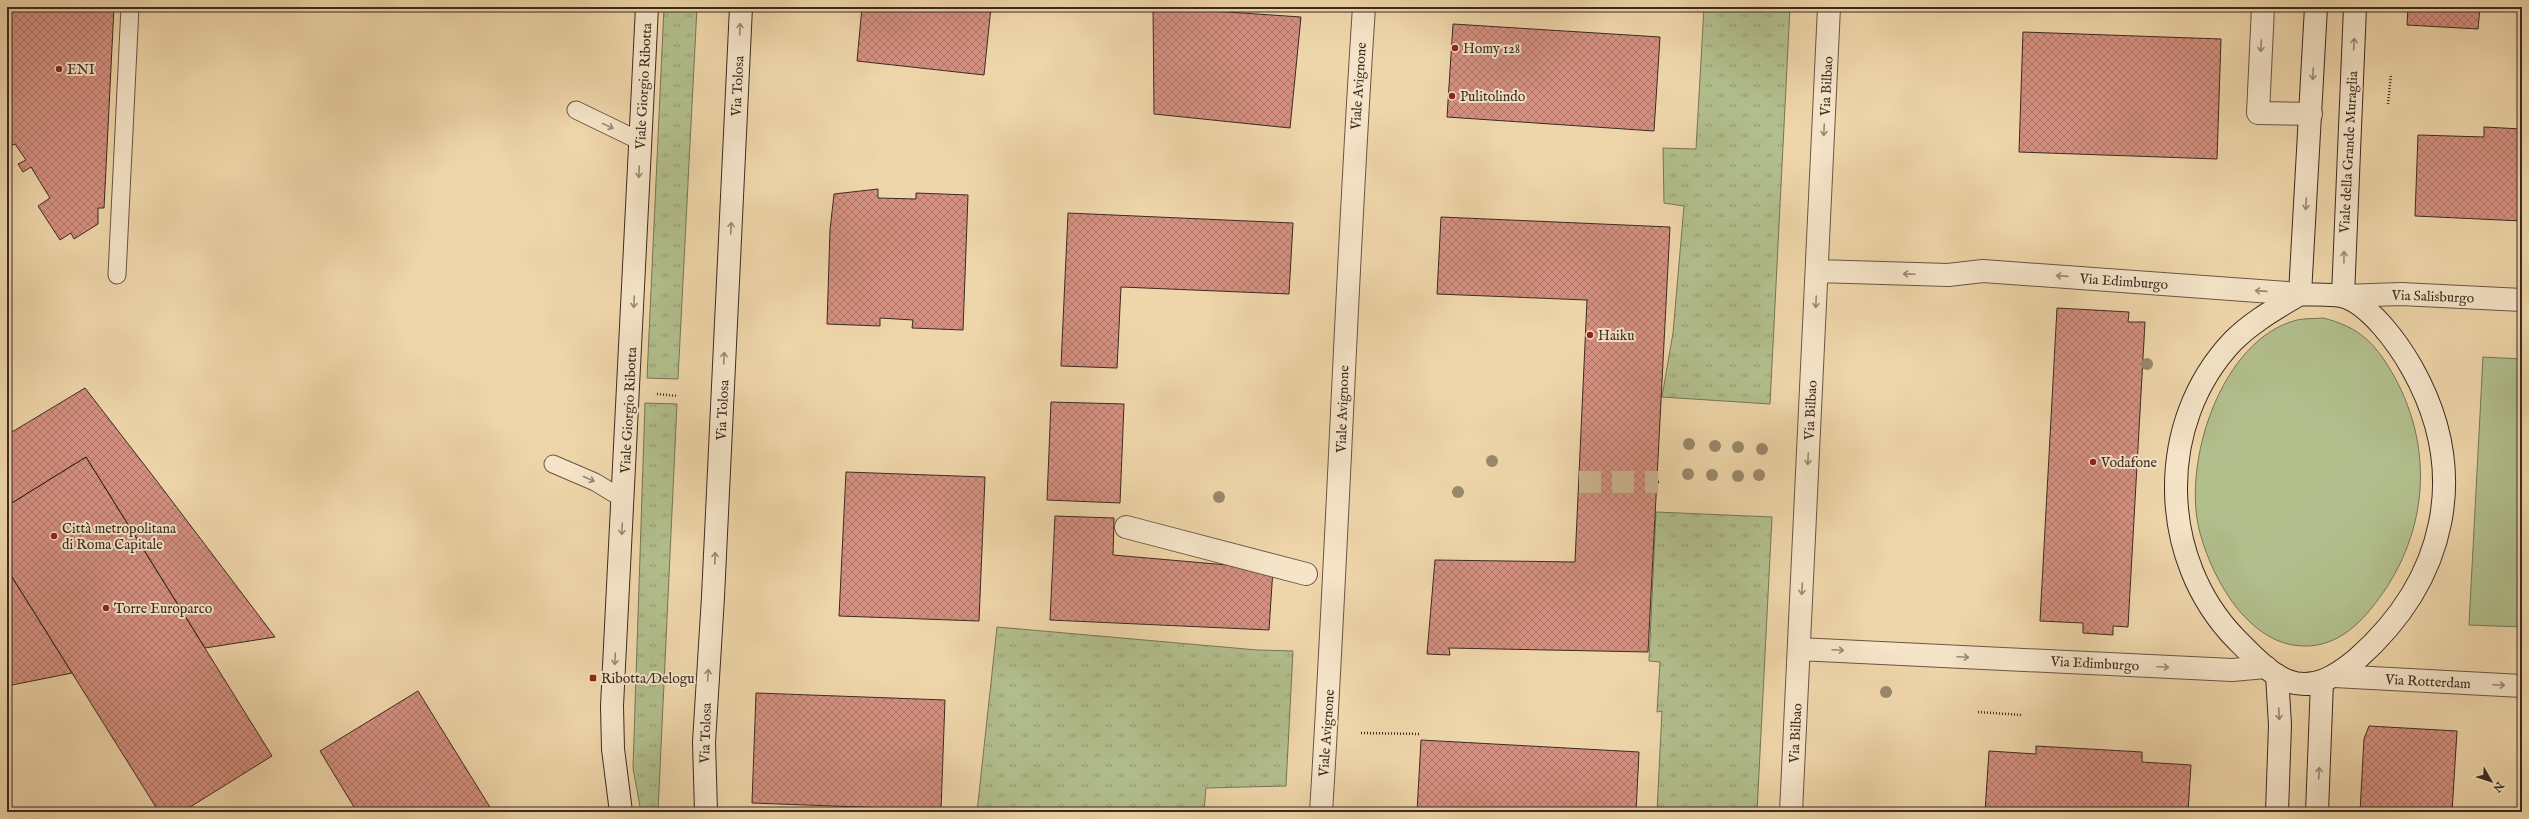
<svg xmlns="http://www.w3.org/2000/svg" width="2529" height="819" font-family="'IM FELL English',serif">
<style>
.grass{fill:url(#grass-tufts);stroke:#767557}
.garden{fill:#b2bf8d;stroke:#767557}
.building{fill:url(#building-cross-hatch);stroke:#3b2b21}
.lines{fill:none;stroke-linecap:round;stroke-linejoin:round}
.street-tunnel{stroke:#cbb48f;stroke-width:22;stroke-dasharray:22 11;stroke-linecap:butt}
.lane-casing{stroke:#685643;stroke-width:19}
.street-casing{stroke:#685643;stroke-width:24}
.secondary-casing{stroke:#3b2b21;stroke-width:24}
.path{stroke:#3b2b21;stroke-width:2.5;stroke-dasharray:1 2;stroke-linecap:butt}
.lane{stroke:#f5e4c8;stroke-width:17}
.street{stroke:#f5e4c8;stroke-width:22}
.secondary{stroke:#f5e4c8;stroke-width:22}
.tree{fill:#99886b}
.oneway{stroke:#988874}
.poi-dot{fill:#8f2418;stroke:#f5e4c8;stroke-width:1.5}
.labels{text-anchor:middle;stroke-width:4;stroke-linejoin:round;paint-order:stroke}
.poi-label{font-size:14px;fill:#3b2b21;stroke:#f5e4c8;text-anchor:start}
.street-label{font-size:14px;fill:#3b2b21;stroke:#f5e4c8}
</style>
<defs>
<pattern id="grass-tufts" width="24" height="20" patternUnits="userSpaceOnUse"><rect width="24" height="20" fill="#b2bf8d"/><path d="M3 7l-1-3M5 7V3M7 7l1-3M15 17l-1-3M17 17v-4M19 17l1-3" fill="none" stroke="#929b73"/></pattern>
<pattern id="building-cross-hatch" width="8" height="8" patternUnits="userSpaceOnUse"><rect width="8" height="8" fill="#d59081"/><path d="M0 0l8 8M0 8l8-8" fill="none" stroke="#ae7669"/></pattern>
</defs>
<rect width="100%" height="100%" fill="#efd6aa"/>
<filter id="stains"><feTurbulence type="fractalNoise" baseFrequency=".005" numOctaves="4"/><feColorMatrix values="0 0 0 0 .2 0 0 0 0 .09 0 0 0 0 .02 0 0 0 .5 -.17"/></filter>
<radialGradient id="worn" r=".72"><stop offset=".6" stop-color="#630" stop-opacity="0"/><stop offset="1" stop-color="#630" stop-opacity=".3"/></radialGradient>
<path class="grass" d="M664,7H697L678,379L647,378Z
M1704,7H1790L1770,404L1662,397L1673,333L1684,206L1664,203L1663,148L1696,149Z
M645,403L677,404L658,812H641L633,768Z
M1656,512L1772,517L1757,812H1657L1662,711L1657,712L1660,662L1649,661Z
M997,627L1257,650L1293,651L1286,786L1206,788L1204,812H977Z"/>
<path class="garden" d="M2323,318C2360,327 2376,344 2394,376C2436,452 2427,538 2374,605C2354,631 2328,651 2293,645C2269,641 2251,625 2236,607C2220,586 2207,559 2200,533C2181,464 2221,339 2297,320C2305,318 2315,319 2323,318Z
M2483,357L2522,359V627L2469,625Z"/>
<path class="building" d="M7,7H114L104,208H98V224L74,239L71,233L60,240L38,206L50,198L31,167L23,172L18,164L26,160L15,144L7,147Z
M862,7H991L984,75L857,61Z
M1153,7L1301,17L1290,128L1154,114Z
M2408,7H2480L2478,29L2407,25Z
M1453,24L1660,37L1654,131L1447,117Z
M2023,32L2221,39L2217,159L2019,152Z
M2484,127L2522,129V221L2415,216L2418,135L2484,137Z
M878,189V198L916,199V193L968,195L963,330L912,328L913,320L880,318V326L827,324L830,230L834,194Z
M1068,213L1293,223L1289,294L1121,287L1117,368L1061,366Z
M1441,217L1670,227L1648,652L1449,648L1450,655L1427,654L1435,560L1575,562L1587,300L1437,294Z
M2057,308L2129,312L2128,322H2145L2128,627L2113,626V635L2083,633V623L2040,621Z
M85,388L156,480L275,637L205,648L86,457L7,506V435Z
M1051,402L1124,404L1120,503L1047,500Z
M86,457L272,756L182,812H159L7,569V506Z
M846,472L985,477L979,621L839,616Z
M1055,516L1114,518L1113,555L1273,569L1269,630L1050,620Z
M7,569L72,673L7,686Z
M418,691L493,812H357L320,751Z
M756,693L945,700L941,810L752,803Z
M2369,726L2457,731L2452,812H2360L2364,739Z
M1421,740L1639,752L1636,812H1417Z
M2036,746L2142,752V762L2191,765L2188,812H1985L1989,751L2036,754Z"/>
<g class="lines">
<path class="street-tunnel" d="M1579,482H1658"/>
<g class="lane-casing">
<path id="lane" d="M576,110L640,141
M117,275L130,7
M553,464L595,482L623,499"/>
</g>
<g class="street-casing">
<path id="street" d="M2263,7L2258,113L2311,114
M1817,271L1948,275L1983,271L2300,294
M2343,296L2401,294L2522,300
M1126,527L1306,574
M1799,649L2232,670L2266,667
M2334,676L2522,686
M1321,812C1338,544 1346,275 1364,7
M1791,812L1829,7"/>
</g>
<g class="secondary-casing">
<path id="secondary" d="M2300,294C2313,295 2328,294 2341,296C2369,302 2399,345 2412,368C2471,473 2446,580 2357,659C2338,675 2314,691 2288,681C2268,673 2251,654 2236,639C2158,559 2155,423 2233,341C2253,321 2277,308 2300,294Z
M2300,294L2316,7
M2343,296L2355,7
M621,812L613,749L612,706L647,7
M706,812L704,742L713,597L741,7
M2277,812L2280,725L2277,675
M2317,812L2322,682"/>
</g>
<path class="path" d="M2388,104L2391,74
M657,394L678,396
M1658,482H1660
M1978,712L2022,715
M1361,733L1421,734"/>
<use href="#lane" class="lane"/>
<use href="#street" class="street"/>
<use href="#secondary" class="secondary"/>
</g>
<g class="tree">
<circle cx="2147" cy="364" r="6"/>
<circle cx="1689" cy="444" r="6"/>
<circle cx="1715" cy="446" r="6"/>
<circle cx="1738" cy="447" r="6"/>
<circle cx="1762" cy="449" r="6"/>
<circle cx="1492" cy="461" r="6"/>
<circle cx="1688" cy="474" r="6"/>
<circle cx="1712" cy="475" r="6"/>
<circle cx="1759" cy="475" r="6"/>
<circle cx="1738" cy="476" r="6"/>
<circle cx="1458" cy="492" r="6"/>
<circle cx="1219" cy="497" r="6"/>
<circle cx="1886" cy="692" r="6"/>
</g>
<defs><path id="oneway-shaft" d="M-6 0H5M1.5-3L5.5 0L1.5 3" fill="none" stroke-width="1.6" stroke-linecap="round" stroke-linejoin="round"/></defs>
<g class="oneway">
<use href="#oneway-shaft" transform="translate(740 29) rotate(-87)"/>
<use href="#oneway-shaft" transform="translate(2354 44) rotate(-87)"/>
<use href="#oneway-shaft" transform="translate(2261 46) rotate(93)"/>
<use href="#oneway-shaft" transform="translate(2313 74) rotate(93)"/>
<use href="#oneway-shaft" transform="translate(608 126) rotate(25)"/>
<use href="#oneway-shaft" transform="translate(1824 130) rotate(93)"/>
<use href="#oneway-shaft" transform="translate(639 172) rotate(92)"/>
<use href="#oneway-shaft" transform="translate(2306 204) rotate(93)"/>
<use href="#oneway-shaft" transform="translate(731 228) rotate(-87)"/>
<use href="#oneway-shaft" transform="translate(2344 257) rotate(-89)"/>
<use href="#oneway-shaft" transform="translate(1909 274) rotate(-178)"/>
<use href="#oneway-shaft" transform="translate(2062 276) rotate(-176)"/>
<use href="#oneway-shaft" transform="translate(2261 291) rotate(-176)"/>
<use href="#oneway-shaft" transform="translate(634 302) rotate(93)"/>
<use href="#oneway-shaft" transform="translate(1816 302) rotate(93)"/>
<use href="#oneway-shaft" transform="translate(724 358) rotate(-87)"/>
<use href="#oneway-shaft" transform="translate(1808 459) rotate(93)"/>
<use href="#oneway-shaft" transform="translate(589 479) rotate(24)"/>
<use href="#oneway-shaft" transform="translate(622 529) rotate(93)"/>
<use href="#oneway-shaft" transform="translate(715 558) rotate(-88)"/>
<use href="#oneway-shaft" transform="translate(1802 589) rotate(93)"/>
<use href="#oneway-shaft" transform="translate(1838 650) rotate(3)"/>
<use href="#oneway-shaft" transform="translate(1963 657) rotate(3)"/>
<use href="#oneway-shaft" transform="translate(615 659) rotate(93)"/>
<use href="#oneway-shaft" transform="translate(2163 667) rotate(3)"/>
<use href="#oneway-shaft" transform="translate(708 675) rotate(-86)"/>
<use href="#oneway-shaft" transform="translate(2499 685) rotate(3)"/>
<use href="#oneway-shaft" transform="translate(2279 714) rotate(87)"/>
<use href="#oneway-shaft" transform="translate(2319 773) rotate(-87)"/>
</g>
<g class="poi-dot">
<circle cx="1455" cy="48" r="4"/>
<circle cx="59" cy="69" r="4"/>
<circle cx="1452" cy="96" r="4"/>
<circle cx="1590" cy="335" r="4"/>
<circle cx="2093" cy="462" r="4"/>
<circle cx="54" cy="536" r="4"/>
<circle cx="106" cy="608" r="4"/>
<rect x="589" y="674" width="8" height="8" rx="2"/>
</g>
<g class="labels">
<g class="poi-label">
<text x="1463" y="53">Homy 128</text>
<text x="67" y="74">ENI</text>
<text x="1460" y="101">Pulitolindo</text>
<text x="1598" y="340">Haiku</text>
<text x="2101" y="467">Vodafone</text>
<text x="62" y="533">Città metropolitana<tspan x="62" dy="16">di Roma Capitale</tspan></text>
<text x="114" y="613">Torre Europarco</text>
<text x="601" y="683">Ribotta/Delogu</text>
</g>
<g class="street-label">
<text transform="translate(643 86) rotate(-87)" y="5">Viale Giorgio Ribotta</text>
<text transform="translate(737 86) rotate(-87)" y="5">Via Tolosa</text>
<text transform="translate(1358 86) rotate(-86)" y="5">Viale Avignone</text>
<text transform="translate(1826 86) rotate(-87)" y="5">Via Bilbao</text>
<text transform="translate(2348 152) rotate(-87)" y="5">Viale della Grande Muraglia</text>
<text transform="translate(2124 281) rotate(4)" y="5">Via Edimburgo</text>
<text transform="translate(2433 296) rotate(2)" y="5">Via Salisburgo</text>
<text transform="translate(1342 409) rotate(-88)" y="5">Viale Avignone</text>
<text transform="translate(628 410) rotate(-87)" y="5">Viale Giorgio Ribotta</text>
<text transform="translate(722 410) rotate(-87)" y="5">Via Tolosa</text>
<text transform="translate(1810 410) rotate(-87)" y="5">Via Bilbao</text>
<text transform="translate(2095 663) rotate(3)" y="5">Via Edimburgo</text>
<text transform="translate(2428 681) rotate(3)" y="5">Via Rotterdam</text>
<text transform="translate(705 733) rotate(-88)" y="5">Via Tolosa</text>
<text transform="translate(1326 733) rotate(-86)" y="5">Viale Avignone</text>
<text transform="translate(1795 733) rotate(-87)" y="5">Via Bilbao</text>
</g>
</g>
<rect width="2529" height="819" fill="none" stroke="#efd6aa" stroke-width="24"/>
<rect x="8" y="8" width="2513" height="803" fill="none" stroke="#3b2b21" stroke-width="2"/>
<rect x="12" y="12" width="2505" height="795" fill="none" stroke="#3b2b21"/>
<g transform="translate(2491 781) rotate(129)" stroke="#f5e4c8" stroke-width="3" paint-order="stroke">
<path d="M0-3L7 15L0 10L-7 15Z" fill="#3b2b21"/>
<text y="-6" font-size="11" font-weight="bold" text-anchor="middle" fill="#3b2b21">N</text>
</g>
<rect width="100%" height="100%" filter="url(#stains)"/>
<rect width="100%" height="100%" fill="url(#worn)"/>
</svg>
